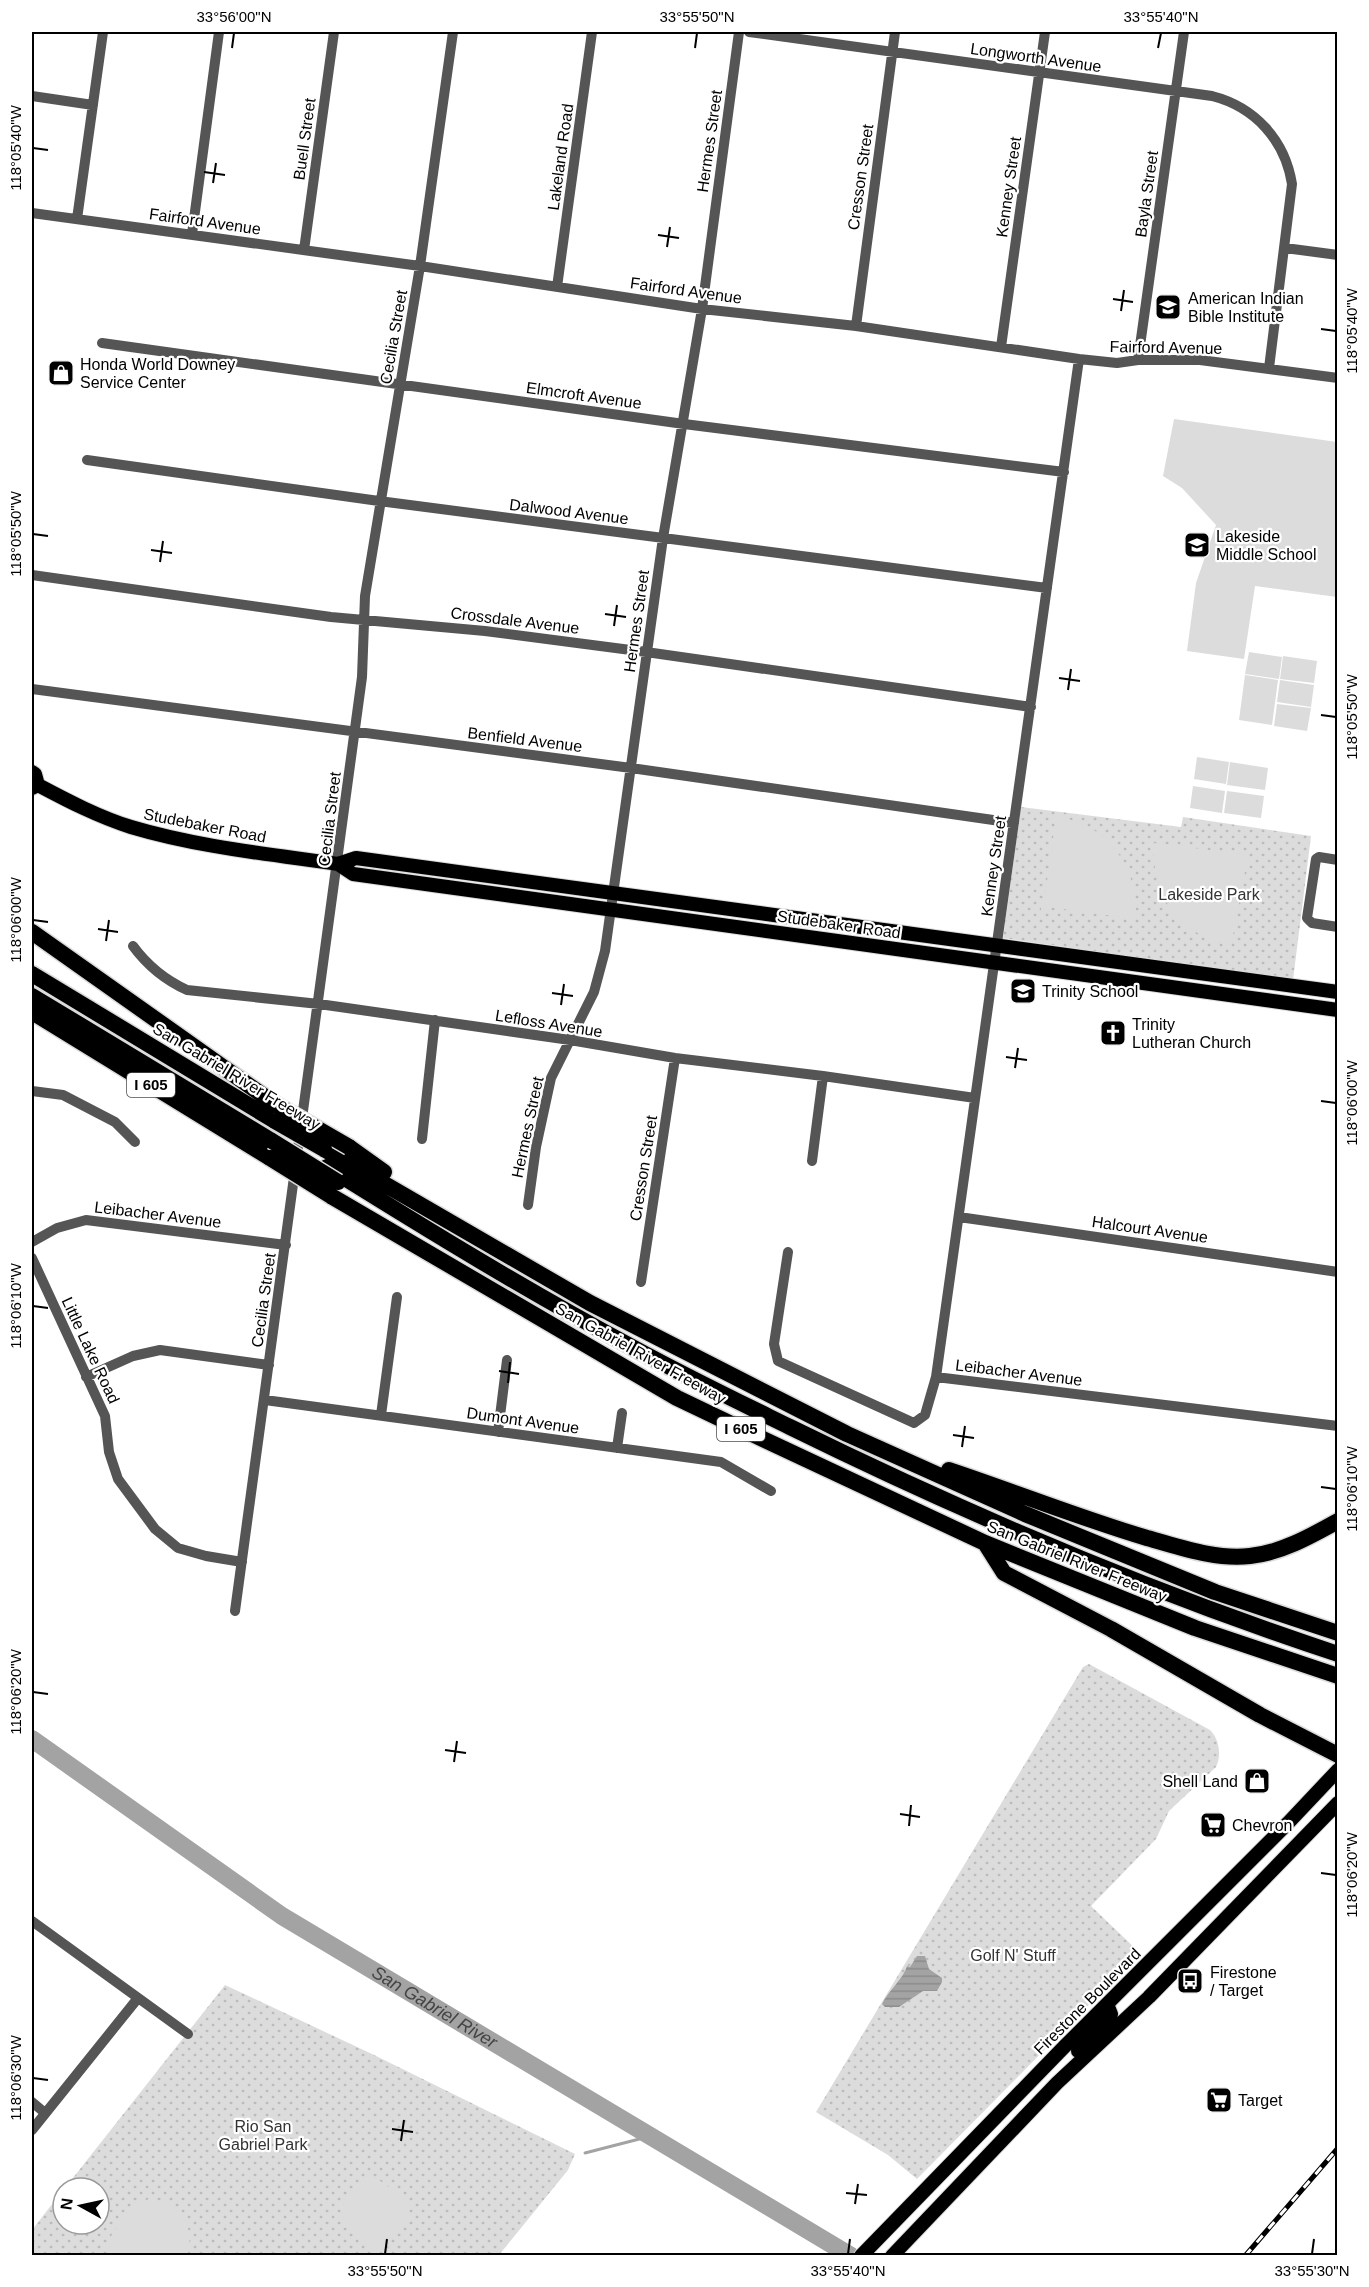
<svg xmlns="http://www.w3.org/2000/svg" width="1369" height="2287" font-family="Arial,sans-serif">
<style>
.park{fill:url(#park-dots)}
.garden{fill:#dcdcdc}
.water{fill:url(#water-rules)}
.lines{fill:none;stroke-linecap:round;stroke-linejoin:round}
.stream{stroke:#a3a3a3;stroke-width:3}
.river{stroke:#a3a3a3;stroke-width:18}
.major-casing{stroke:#dbdbdb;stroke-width:16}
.highway-casing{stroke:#dbdbdb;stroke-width:19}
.minor{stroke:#555;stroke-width:10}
.major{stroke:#000;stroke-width:14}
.highway{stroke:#000;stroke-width:16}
.rail-casing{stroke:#000;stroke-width:5}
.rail{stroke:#fff;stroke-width:3;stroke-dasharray:9;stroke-linecap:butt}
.highway-bridge-casing{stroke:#dbdbdb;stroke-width:19;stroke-linecap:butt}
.highway-bridge{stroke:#000;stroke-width:16}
.ticks{fill:none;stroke:#000;stroke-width:2}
.labels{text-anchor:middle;stroke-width:4.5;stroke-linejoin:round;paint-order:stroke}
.shield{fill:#fff;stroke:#4c4c4c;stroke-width:1.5}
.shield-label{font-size:15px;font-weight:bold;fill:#000}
.street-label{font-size:16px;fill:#000;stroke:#fff}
.poi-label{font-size:16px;fill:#000;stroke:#fff;text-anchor:start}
.park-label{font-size:16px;fill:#333;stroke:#fff}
.water-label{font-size:18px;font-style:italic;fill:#444;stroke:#fff}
.neatline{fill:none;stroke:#000;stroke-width:2}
.ticks-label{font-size:15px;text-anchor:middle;fill:#000}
</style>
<defs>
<pattern id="park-dots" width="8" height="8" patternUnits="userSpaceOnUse" patternTransform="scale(1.5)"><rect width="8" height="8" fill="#dcdcdc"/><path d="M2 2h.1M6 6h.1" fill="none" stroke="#bbb" stroke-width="1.8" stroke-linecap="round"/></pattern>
<pattern id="water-rules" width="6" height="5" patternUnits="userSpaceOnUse" patternTransform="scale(1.5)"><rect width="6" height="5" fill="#a3a3a3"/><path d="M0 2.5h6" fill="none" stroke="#8b8b8b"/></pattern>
</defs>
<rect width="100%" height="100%" fill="#fff"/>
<path class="park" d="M1021,807L1181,827L1183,817L1311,836L1293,980L1003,938Z
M1089,1664L1210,1730C1219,1739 1222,1755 1216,1767L1169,1811L1156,1839L1091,1906L1140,1953L917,2179L888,2155L816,2112L1083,1667Z
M225,1985L372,2054L575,2154L568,2170L499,2255H32V2230L63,2190V2224H99V2188H65Z"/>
<path class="garden" d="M1174,419L1337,442V597L1255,586L1244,659L1187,651L1196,583L1216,525L1182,488L1163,476Z
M1249,652L1282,657L1279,679L1245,674Z
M1283,656L1317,661L1314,683L1280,679Z
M1245,675L1278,680L1272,725L1239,720Z
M1280,680L1314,685L1311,707L1277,702Z
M1277,704L1311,708L1307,731L1274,726Z
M1197,757L1229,762L1226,784L1194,779Z
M1230,762L1268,768L1265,790L1227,785Z
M1193,786L1225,791L1222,813L1190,808Z
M1227,791L1264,796L1261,818L1224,813Z
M1056,817C1107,822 1141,870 1135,919L1049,907L1045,911L1041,910V903L1044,902Z
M1154,843L1241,854L1245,852L1248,853L1249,856L1247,861L1231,946C1179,934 1151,897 1154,843Z
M371,2174L407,2201L409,2215L378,2254C357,2239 330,2221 349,2193C354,2185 365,2181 371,2174Z
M151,2198C180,2206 196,2225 187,2255H115L110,2251L109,2239L130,2208Z"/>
<path class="water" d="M917,1956H925L929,1969L942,1978V1982L937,1991H923L899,2007H885L882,2004C888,1991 904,1978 907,1966L910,1967Z"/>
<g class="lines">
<path class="stream" d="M585,2153L651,2136"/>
<path class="river" id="s1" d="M32,1739L282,1916L851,2256"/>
<g class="major-casing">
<path id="major" d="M32,772L35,774L38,785
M32,788L38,785C68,801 99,817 131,827C198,847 269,854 338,864L353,874L1338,1010
M338,864L356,858L1338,992
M1078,2051L1109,2020L1111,2014L1107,2004
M861,2256L1065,2046L1288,1823L1338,1770
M892,2256L1057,2083L1149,1997L1338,1803"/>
</g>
<g class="highway-casing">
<path id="highway" d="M32,932L278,1106
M32,974L275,1121
M32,996L272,1141
M32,1012L270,1158
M349,1147L384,1172
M324,1149L590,1303L847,1434L1025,1514L1215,1592L1338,1633
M327,1167C428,1230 529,1292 634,1348C685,1376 737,1401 790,1427C967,1514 1150,1592 1338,1654
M331,1196L677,1398L767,1441L985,1543L1195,1628L1338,1676
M949,1470C1015,1492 1080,1518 1147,1538C1180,1547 1215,1560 1250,1556C1281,1553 1311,1536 1338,1521
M985,1543L1004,1573L1111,1629L1260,1715L1338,1755"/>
</g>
<path class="minor" d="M749,32L1212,96C1255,107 1285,140 1292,184L1269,368
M32,96L93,105
M32,213L420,266L702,309L856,326L1079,359L1117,363L1138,360H1200L1338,378
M77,219L103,32
M192,234L219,32
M1285,248L1338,255
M304,250L334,32
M557,287L592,32
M856,326L895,32
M102,343L684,424L1064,472
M1001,347L1045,32
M1138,360L1184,32
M87,460L379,501L1047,588
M32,575L331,617L485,631L646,652L1031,707
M32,689L631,768L1014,823
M1338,860L1319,857L1316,859L1307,918L1312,923L1338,927
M133,946C147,965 165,980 187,990L319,1004L570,1040L675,1058L823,1076L975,1098
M32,1091L63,1095L115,1122L135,1142
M422,1139L435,1020
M812,1161L823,1076
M528,1205L536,1147L551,1078L594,992L605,951L663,538L702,309L739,32
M959,1217L1338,1272
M32,1242L57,1228L86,1220L286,1245
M788,1252L774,1344L778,1361L914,1423L925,1415L936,1377L1338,1426
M32,1258L105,1416L109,1452L118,1479L155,1529L178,1548L206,1556L242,1562
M641,1282L675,1058
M86,1377L133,1356L160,1350L269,1365
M936,1377L1079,359
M265,1400L721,1462L771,1491
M381,1415L397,1297
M498,1432L507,1360
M617,1448L622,1413
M235,1611L362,677L365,596L420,266L453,32
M32,1921L188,2034
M32,2102L45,2113
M32,2130L138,1998"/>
<use href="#major" class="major"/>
<use href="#highway" class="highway"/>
<g class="rail-casing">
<path id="rail" d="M1245,2256L1338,2148"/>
</g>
<use href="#rail" class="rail"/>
<g class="highway-bridge-casing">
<path id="highway-bridge" d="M278,1106L349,1147
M275,1121L324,1149
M272,1141L338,1182
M270,1158L331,1196"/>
</g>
<use href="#highway-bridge" class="highway-bridge"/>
</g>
<path class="ticks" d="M232,48L234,33M695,48L697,33M1158,48L1161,33M33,148L48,150M204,172L225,175M213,183L216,163M658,235L679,238M667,247L670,227M1113,299L1133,302M1121,311L1124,290M1321,329L1336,331M33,534L48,536M151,550L172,553M160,562L163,541M605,614L626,617M614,626L617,605M1059,678L1080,681M1068,690L1071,669M1321,715L1336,717M33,920L48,922M98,929L118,932M106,941L109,920M552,993L573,996M561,1005L564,984M1006,1057L1027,1060M1015,1068L1018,1048M1321,1101L1336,1103M33,1306L48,1308M499,1371L519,1374M508,1383L510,1362M953,1435L974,1438M962,1447L965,1426M1321,1487L1336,1489M33,1692L48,1694M445,1750L466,1753M454,1762L457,1741M900,1814L920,1817M909,1826L911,1805M1321,1873L1336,1875M33,2078L48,2080M392,2129L413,2132M401,2141L404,2120M846,2193L867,2195M855,2204L858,2184M385,2254L387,2239M848,2254L850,2239M1312,2254L1314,2239"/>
<defs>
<g id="university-square" transform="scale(1.35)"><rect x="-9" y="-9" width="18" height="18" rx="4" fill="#000" stroke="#fff"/><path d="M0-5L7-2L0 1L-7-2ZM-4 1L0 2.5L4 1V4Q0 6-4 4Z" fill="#fff"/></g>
<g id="shop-square" transform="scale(1.35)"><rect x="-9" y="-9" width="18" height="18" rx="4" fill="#000" stroke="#fff"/><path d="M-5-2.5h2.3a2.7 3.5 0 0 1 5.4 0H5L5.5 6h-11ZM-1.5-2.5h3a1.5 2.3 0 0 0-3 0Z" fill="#fff"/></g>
<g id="school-square" transform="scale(1.35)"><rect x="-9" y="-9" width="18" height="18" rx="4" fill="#000" stroke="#fff"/><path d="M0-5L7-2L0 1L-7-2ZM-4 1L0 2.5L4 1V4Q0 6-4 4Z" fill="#fff"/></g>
<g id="church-square" transform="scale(1.35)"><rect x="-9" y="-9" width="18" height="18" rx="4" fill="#000" stroke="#fff"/><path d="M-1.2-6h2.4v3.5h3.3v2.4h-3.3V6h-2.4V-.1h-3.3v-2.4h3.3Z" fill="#fff"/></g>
<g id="supermarket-square" transform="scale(1.35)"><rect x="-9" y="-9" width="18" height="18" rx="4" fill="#000" stroke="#fff"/><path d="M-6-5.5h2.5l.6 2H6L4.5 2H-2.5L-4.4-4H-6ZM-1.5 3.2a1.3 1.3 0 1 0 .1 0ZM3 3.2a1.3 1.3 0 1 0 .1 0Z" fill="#fff"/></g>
<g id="bus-square" transform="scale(1.35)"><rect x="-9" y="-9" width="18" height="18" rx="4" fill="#000" stroke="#fff"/><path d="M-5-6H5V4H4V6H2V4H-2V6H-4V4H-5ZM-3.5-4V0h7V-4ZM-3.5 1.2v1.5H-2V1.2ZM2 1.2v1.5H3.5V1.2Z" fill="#fff"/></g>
</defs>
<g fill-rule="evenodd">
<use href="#university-square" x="1168" y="307"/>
<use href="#shop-square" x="61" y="373"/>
<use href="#school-square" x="1197" y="545"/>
<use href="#school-square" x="1023" y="991"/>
<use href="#church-square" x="1113" y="1033"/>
<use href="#shop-square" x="1257" y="1781"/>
<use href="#supermarket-square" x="1213" y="1825"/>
<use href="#bus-square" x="1190" y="1981"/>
<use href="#supermarket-square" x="1219" y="2100"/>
</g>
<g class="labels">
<g class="shield">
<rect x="127" y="1073" width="48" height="24" rx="4.5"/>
<rect x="717" y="1417" width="48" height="24" rx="4.5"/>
</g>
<g class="shield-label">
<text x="151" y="1090">I 605</text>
<text x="741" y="1434">I 605</text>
</g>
<g class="street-label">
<text transform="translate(1036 57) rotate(8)" y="6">Longworth Avenue</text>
<text transform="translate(304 139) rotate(-82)" y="6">Buell Street</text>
<text transform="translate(709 141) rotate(-82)" y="6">Hermes Street</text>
<text transform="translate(560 157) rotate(-82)" y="6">Lakeland Road</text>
<text transform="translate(860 177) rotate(-82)" y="6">Cresson Street</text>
<text transform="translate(1008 187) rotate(-82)" y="6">Kenney Street</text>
<text transform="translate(1146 194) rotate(-82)" y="6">Bayla Street</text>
<text transform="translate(205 221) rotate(8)" y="6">Fairford Avenue</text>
<text transform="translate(686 290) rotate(8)" y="6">Fairford Avenue</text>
<text transform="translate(393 337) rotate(-80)" y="6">Cecilia Street</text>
<text transform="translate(1166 347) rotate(1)" y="6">Fairford Avenue</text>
<text transform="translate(584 395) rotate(8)" y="6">Elmcroft Avenue</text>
<text transform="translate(569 511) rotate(7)" y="6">Dalwood Avenue</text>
<text transform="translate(515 620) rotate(7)" y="6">Crossdale Avenue</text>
<text transform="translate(636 621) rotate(-82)" y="6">Hermes Street</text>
<text transform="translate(525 739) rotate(7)" y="6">Benfield Avenue</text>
<text transform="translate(329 819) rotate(-83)" y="6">Cecilia Street</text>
<text transform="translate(205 825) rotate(11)" y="6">Studebaker Road</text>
<text transform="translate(993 866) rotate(-82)" y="6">Kenney Street</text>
<text transform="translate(839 924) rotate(8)" y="6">Studebaker Road</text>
<text transform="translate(549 1023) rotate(9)" y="6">Lefloss Avenue</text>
<text transform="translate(237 1076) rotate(31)" y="6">San Gabriel River Freeway</text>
<text transform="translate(527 1127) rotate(-78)" y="6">Hermes Street</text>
<text transform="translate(643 1168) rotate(-81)" y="6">Cresson Street</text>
<text transform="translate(158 1214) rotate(7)" y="6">Leibacher Avenue</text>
<text transform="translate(1150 1229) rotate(8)" y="6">Halcourt Avenue</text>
<text transform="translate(263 1300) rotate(-82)" y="6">Cecilia Street</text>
<text transform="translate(91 1350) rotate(65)" y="6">Little Lake Road</text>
<text transform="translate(641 1353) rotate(29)" y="6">San Gabriel River Freeway</text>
<text transform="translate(1019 1372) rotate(7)" y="6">Leibacher Avenue</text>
<text transform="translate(523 1420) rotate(8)" y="6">Dumont Avenue</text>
<text transform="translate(1077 1561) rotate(22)" y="6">San Gabriel River Freeway</text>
<text transform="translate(1087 2001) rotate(-45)" y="6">Firestone Boulevard</text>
</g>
<g class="poi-label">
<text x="1188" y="304">American Indian<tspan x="1188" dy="18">Bible Institute</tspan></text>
<text x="80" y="370">Honda World Downey<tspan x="80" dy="18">Service Center</tspan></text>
<text x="1216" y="542">Lakeside<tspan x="1216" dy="18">Middle School</tspan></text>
<text x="1042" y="997">Trinity School</text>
<text x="1132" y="1030">Trinity<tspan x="1132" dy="18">Lutheran Church</tspan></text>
<text x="1238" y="1787" text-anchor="end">Shell Land</text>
<text x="1232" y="1831">Chevron</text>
<text x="1210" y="1978">Firestone<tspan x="1210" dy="18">/ Target</tspan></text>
<text x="1238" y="2106">Target</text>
</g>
<g class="park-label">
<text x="1209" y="900">Lakeside Park</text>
<text x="1013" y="1961">Golf N' Stuff</text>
<text x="263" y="2132">Rio San<tspan x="263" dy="18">Gabriel Park</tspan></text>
</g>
<g class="water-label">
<text dy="6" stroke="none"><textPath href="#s1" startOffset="484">San Gabriel River</textPath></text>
</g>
</g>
<rect width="1369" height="2287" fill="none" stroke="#ffffff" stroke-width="66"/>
<g transform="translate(81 2206) rotate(278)"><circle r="28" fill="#ffffff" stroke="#999999" stroke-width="1.5"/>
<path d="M0-4.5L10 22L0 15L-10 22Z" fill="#000000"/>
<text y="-9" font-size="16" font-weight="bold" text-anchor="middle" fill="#000000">N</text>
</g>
<rect x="33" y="33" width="1303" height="2221" class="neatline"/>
<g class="ticks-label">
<text x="234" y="22">33°56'00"N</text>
<text x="697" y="22">33°55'50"N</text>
<text x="1161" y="22">33°55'40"N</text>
<text transform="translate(16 148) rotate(-90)" y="5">118°05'40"W</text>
<text transform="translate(1352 331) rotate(-90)" y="5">118°05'40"W</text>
<text transform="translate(16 534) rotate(-90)" y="5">118°05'50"W</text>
<text transform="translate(1352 717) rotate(-90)" y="5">118°05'50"W</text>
<text transform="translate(16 920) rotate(-90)" y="5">118°06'00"W</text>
<text transform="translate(1352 1103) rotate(-90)" y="5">118°06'00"W</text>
<text transform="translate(16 1306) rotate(-90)" y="5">118°06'10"W</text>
<text transform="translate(1352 1489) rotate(-90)" y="5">118°06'10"W</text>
<text transform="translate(16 1692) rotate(-90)" y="5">118°06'20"W</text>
<text transform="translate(1352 1875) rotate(-90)" y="5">118°06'20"W</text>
<text transform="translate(16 2078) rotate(-90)" y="5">118°06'30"W</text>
<text x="385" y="2276">33°55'50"N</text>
<text x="848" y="2276">33°55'40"N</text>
<text x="1312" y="2276">33°55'30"N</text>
</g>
</svg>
